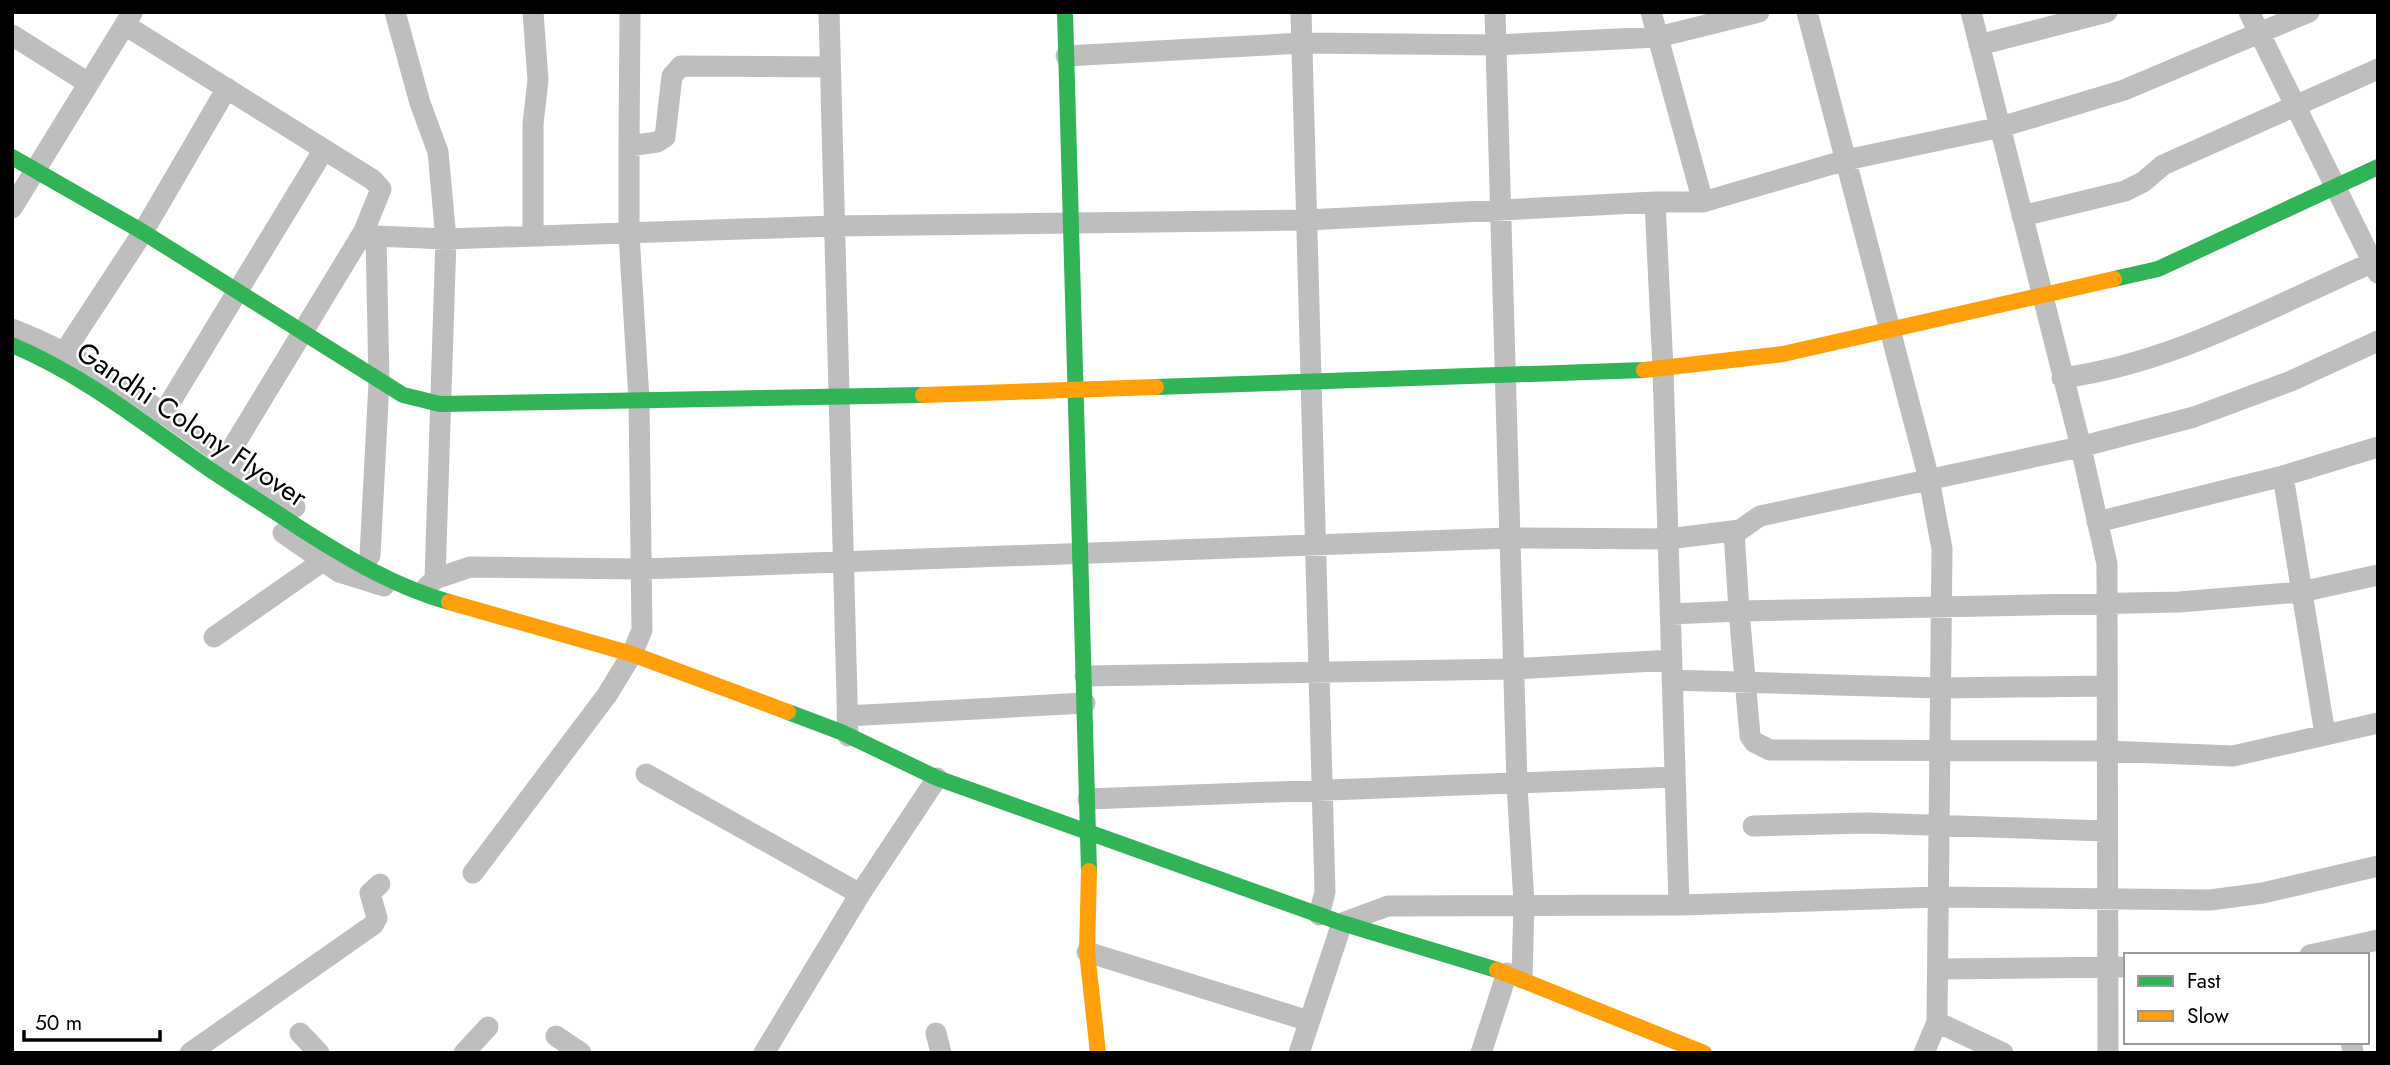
<svg xmlns="http://www.w3.org/2000/svg" width="2390" height="1065" font-family="Jost,sans-serif">
<style>
.lines{fill:none;stroke-linecap:round;stroke-linejoin:round}
.street{stroke:#bebebe;stroke-width:21}
.fast{stroke:#30b455;stroke-width:16}
.slow{stroke:#ff9f0a;stroke-width:16}
.labels{text-anchor:middle;stroke-width:5;stroke-linejoin:round;paint-order:stroke}
.street-label{font-size:28px;fill:#000;stroke:#fff}
</style>
<rect width="100%" height="100%" fill="#fff"/>
<g class="lines">
<path class="street" d="M533,12L538,80L533,124V236
M829,12L848,736
M1301,12L1325,892L1319,915
M1495,12L1517,785L1524,903L1522,978
M1651,12L1703,202
M1807,12L1929,479L1942,549L1937,1022L1924,1053
M1971,12L2080,443L2107,564L2108,1053
M2249,12L2378,273
M125,25L373,180L381,189L364,231L225,460
M12,35L88,83
M1979,45L2107,12
M1066,56L1302,43L1496,45L1658,37L1759,12
M629,146L630,12
M1655,202H1703L1846,160L2001,127L2124,90L2309,12
M12,208L132,13
M2022,216L2125,191L2143,182L2163,165L2378,69
M364,231L376,236L379,382L370,556
M376,236L446,239L438,152L420,103L395,12
M12,329C116,369 204,445 295,507
M65,351L143,232L227,88
M2062,378C2175,363 2274,305 2378,260
M163,414L323,151
M2283,476L2325,734
M2097,522L2283,476L2378,447
M1734,531L1739,611L2179,602L2301,592L2378,575
M283,533L339,572L384,586
M435,579L446,239L834,226L1307,220L1655,202L1663,369L1679,905
M426,588L435,579L470,567L642,569L1510,538L1668,539L1740,530L1760,516L2080,447L2194,417L2291,381L2378,341
M1670,614L1739,611L1750,736L1754,742L1770,750L2105,751L2233,756L2378,723
M214,637L323,561
M1085,676L1513,669L1672,660
M1672,680L1941,688L2106,686
M847,716L1085,703
M646,774L860,894
M1088,799L1675,777
M1753,826L1867,823L2106,831
M473,873L607,695L632,654L642,630L639,400L629,234V146L657,142L665,137L672,76L681,66L830,67
M1087,952L1309,1021
M2310,955L2378,940
M1938,969L2126,967
M1937,1022L2003,1053
M300,1033L319,1053
M936,1033L941,1053
M556,1036L581,1053
M2351,1042L2353,1053
M190,1053L373,925L377,918L370,893L380,884
M464,1053L488,1027
M764,1053L860,894L937,778
M1299,1053L1342,923L1388,906L1679,905L1939,897L2210,900L2263,893L2378,866
M1481,1053L1507,973"/>
<path class="fast" d="M1065,12L1089,871
M12,157L143,232L403,395L440,404L923,395
M2114,279L2158,269L2378,167
M12,345C83,375 142,422 205,466C235,487 267,506 298,527C345,557 395,587 449,602
M1156,387L1644,370
M788,712L841,732L937,778L1342,923L1497,970"/>
<path class="slow" d="M1644,370L1783,354L2114,279
M923,395L1156,387
M449,602L632,654L788,712
M1089,871L1087,952L1098,1053
M1497,970L1704,1053"/>
</g>
<g class="labels">
<g class="street-label">
<text transform="translate(192 424) rotate(34)" y="10">Gandhi Colony Flyover</text>
</g>
</g>
<rect width="2390" height="1065" fill="none" stroke="#000000" stroke-width="28"/>
<rect x="2124" y="953" width="245" height="91" fill="#ffffff" stroke="#999999" stroke-width="2"/>
<rect x="2138" y="976" width="35" height="10" fill="#30b455" stroke="#999999" stroke-width="2"/>
<text x="2187" y="988" font-size="21" fill="#000000">Fast</text>
<rect x="2138" y="1011" width="35" height="10" fill="#ff9f0a" stroke="#999999" stroke-width="2"/>
<text x="2187" y="1023" font-size="21" fill="#000000">Slow</text>
<path d="M24 1030v10h136v-10" fill="none" stroke="#000000" stroke-width="3.5"/>
<text x="35" y="1030" font-size="21" fill="#000000" stroke="#ffffff" stroke-width="5" paint-order="stroke">50 m</text>
</svg>
